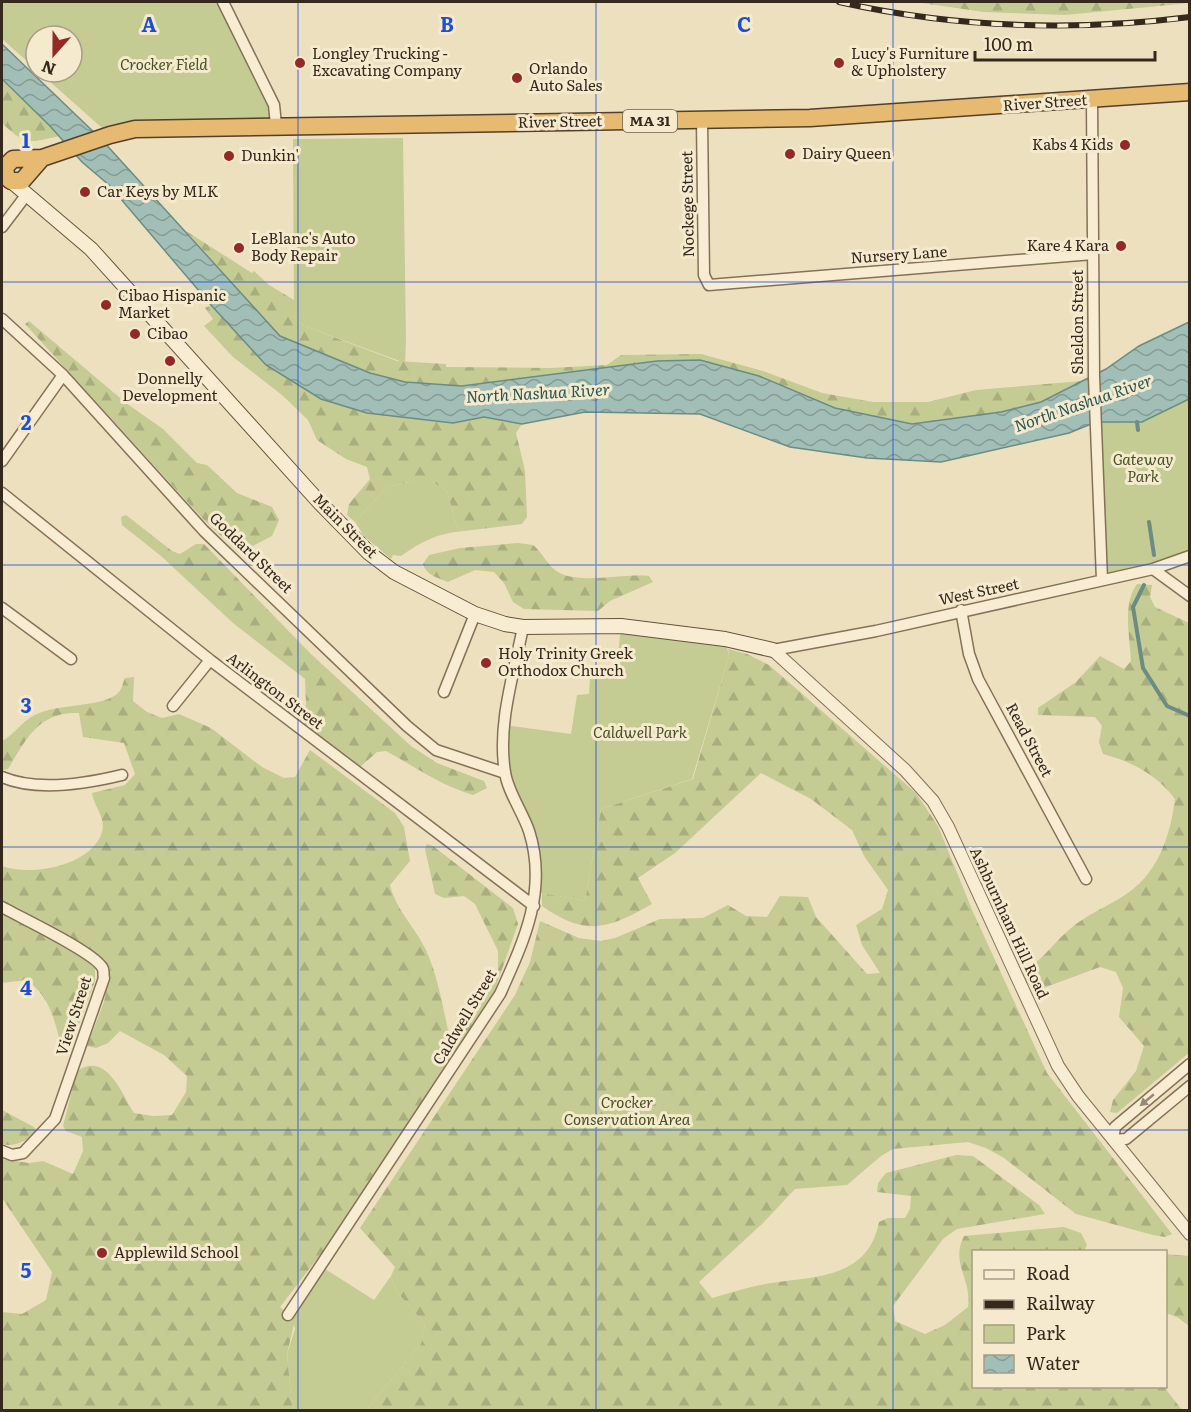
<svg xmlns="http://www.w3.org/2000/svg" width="1191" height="1412" font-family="Literata,serif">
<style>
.green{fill:#c4cb93}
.forest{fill:url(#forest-firs)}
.water{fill:url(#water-waves);stroke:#6a8c84;stroke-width:1.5}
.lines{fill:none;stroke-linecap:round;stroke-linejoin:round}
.stream{stroke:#6a8c84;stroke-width:4}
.minor-casing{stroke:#857058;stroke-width:13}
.tertiary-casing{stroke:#857058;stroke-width:14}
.secondary-casing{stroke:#67523b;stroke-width:16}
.trunk-casing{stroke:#533f2c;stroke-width:19}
.minor{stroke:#f8edd2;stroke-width:10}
.tertiary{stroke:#f8edd2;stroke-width:12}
.secondary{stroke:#f8edd2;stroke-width:14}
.trunk{stroke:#e7ba72;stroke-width:16}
.rail-casing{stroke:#35281c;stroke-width:6}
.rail{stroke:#f5eace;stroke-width:4;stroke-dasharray:11;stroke-linecap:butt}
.oneway{fill:#968a77}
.grid{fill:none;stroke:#1d4ed8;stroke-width:1.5;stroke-opacity:0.55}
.poi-dot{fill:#942928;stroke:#f5eace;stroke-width:2}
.labels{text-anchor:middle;stroke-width:6;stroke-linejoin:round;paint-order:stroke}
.shield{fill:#f5eace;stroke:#6f6251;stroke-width:1.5}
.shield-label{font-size:14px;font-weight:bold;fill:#35281c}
.poi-label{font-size:15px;fill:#35281c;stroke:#f5eace;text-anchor:start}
.park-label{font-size:15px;font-style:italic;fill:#455123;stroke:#f5eace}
.street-label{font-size:15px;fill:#35281c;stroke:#f5eace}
.water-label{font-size:16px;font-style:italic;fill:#2b5552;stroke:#f5eace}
.grid-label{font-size:20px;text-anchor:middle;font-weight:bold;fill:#1d4ed8;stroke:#f5eace;stroke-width:6;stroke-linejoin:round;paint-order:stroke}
</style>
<defs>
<pattern id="forest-firs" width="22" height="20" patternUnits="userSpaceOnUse" patternTransform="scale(1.5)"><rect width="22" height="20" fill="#c4cb93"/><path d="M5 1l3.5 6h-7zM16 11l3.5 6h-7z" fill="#a9ae7e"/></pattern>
<pattern id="water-waves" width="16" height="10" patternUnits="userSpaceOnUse" patternTransform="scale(1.5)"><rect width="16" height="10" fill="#a2bfb7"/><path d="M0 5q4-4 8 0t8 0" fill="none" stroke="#859b94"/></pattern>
</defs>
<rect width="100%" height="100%" fill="#ede0bf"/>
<path class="green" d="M2,2H223L274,105L276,125L110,135L39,72H72V36H36V69L2,39Z
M403,138L406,340L405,363L302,325L294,317L293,139Z
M1189,399V556L1102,580L1096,422H1142Z
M413,481H431L447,491L457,527L464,531C438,533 422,541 401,556L393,555L391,559L364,536L355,522L387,487Z
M621,626L725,639L729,656L692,779L601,809L585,901L536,892L537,870L505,773V725L571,734L577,695L589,694L590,678L616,676Z
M325,1269L374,1300L391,1276L396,1291L425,1324L421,1344L366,1410H297L292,1406L287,1354L295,1329L292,1317Z"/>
<path class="forest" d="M915,2H1189L1190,3L1065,15L984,12Z
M2,79L60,136C28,143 26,146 2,123Z
M186,231L252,273L254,271L269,285L294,300V317L302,325L397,361L446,364V367L551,368L607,365L621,355L701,354L763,371L822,393L873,402H928L976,390L1082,381L1041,402L1001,412L912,424L835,408L759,376L657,361L462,386L405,382L370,373L280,336Z
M211,305L266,365L321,399L367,413L453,423L484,417L522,424L516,433L525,471L527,517L522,524L464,531L457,527L447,491L431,481H413L387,487L355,522L347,515L349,504L370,479L367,467L346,459L317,440L308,420L282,395L233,357L204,326L213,319L205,308Z
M29,321L126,403L163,429L197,463L207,465L237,493L272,507L279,520L272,536L239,553L202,518L25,324Z
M126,515L172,551L180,554L196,544H204L311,654L411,746L437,763L484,781L487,788L473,795C438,784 417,768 386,751L377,752L360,767L301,721L306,704L305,679L233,623L161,556L122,525L121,517Z
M518,543L533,545C542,552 546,563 555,570C575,586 623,573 649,576L653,582L610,601L598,611L524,609L513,602L504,583L494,572L475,570L448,582C438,578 426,575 423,564L429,555L460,548Z
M1137,584L1152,585L1150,597L1155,607L1189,623V1053L1117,1113L1110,1112L1113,1100L1136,1071L1144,1046L1119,1017L1123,988L1116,972L1100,967L1038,990L1025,982L1022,971C1043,961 1053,943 1070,929C1086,915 1104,908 1122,897C1157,876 1170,838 1175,799C1157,775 1133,762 1103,754L1099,742L1102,726L1095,717L1038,715V708L1076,682L1100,656L1124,669L1131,661C1130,637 1122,604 1137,584Z
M728,649L747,654L769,665L916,793L938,826L973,912L1047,1073L1172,1234L1165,1237L1153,1235L1076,1214L1004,1158L986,1148L968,1142L893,1149L881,1156L847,1185L795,1189L763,1223L699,1282L712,1298C732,1292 751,1286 771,1283C818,1276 868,1278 879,1222L888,1218H905L910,1209L911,1196L877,1192L878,1183L886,1173L956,1155L973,1156L1039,1205L1045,1214L957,1229L943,1239L893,1306L895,1321L925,1334L945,1325L968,1307C972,1279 950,1263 964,1236L1064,1227L1081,1233L1087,1245L1084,1251L974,1252V1386L1164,1387L1182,1410H366L421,1344L425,1324L396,1291L391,1276L395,1267L360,1228L515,995L530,962L540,921L579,938L601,941L615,938L660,919L703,918L728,905L746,916L767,917L780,896L808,897L816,917L867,974L880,973L862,945L856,925L882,909L888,890L864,856L852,830L811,799L761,773L675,853L638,878L652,904C608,929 586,937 542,906V893L585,901L601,809L693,779L729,656Z
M134,677L133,701L147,712L162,718L179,714L211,728L262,767L284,778L295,777L310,750L395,813L404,827L410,861L390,885C396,910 415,927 426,950C438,977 443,1007 449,1035H457L498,970V951L475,904L464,896L444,898L435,894L425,849L427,844L433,846L513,908L518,924L494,992L327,1246L280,1307L295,1320L287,1354L292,1406L297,1410H2V1312L22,1314L46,1300L52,1272L2,1198V1159L29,1163L43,1161L73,1174L83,1151L82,1137L66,1131L63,1126L77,1071C106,1051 121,1092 134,1113L153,1116L172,1115L186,1092L187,1076L164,1055L120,1031L108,1043L96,1048L87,1046L104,1002L110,968L87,946L2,901V866C30,877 92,866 102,832C106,817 94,807 92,793L125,785L135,774L124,743L83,737L79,713C39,711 26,739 8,769L2,770V741C14,735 22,721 35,715C57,703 105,708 119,692C122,689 123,682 125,678Z
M2,913L78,953L95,968V981L69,1051H62C56,1024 50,995 26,980L2,983Z
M2,1110L34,1127L37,1134C26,1140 14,1148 2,1144Z
M1166,1254L1189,1256V1326L1177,1317L1166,1313Z"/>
<path class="water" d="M2,44L102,140L280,336L370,373L405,382L462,386L657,361L700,360L759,376L835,408L912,424L1001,412L1041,402L1106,369L1139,346L1189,322V399L1142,422H1096L1069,433L941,462L867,458L790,447L700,414L585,412L522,424L484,417L453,423L367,413L321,399L266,365L211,305L109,185L82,162L50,126L2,79Z"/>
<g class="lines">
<path class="stream" d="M1137,422L1138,430
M1149,522L1154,555
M1144,585L1133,607L1143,668L1167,706L1190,716"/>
<g class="minor-casing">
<path id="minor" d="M223,2L274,105L276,125
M1092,100L1094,377L1102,580
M702,121L704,275L709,285L1093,254
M2,227L27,194
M2,319L63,375L204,531L407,726L436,750L505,773
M2,461L63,375
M2,493L210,660L534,906
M1153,569L1190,596
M2,608L71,659
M961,610L969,654L978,679L1086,879
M773,650L876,631L1153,569L1190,556
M444,692L475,614
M173,706L210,660
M2,777C37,792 85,784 122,775
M2,907C19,917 97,953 103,969C104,972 103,975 104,978L55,1119L23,1153L12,1155L2,1151
M1190,1064L1115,1127L1113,1140L1126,1139L1190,1086
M288,1315L500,994C524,941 548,890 529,831C523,813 507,790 505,772C497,725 514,673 523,627"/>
</g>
<g class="tertiary-casing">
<path id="tertiary" d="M773,650L905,770L933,801L948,827L1058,1066L1078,1096L1190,1234"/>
</g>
<g class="secondary-casing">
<path id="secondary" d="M11,181L91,249L320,503L369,553L394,572L475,614L505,624L523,627L621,626L725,639L773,650"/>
</g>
<g class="trunk-casing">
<path id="trunk" d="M2,173L11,181H22L42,158
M6,175L5,167L13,159L42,158L110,135L135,129L810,118L1190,92"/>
</g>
<use href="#minor" class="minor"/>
<use href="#tertiary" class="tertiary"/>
<use href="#secondary" class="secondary"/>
<use href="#trunk" class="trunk"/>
<g class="rail-casing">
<path id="rail" d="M839,2C956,28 1070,32 1190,17"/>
</g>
<use href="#rail" class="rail"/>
</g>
<defs><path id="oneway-solid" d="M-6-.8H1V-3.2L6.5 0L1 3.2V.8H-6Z" transform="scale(1.5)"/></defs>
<use class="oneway" href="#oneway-solid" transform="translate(1147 1100) rotate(140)"/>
<path class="grid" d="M298,2V1410M596,2V1410M893,2V1410M2,282H1190M2,565H1190M2,847H1190M2,1130H1190"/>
<g class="poi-dot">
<circle cx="300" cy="63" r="6"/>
<circle cx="839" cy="63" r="6"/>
<circle cx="517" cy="78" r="6"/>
<circle cx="1125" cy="145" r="6"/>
<circle cx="790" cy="154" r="6"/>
<circle cx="229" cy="156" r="6"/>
<circle cx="85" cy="192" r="6"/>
<circle cx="1121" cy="246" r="6"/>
<circle cx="239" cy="248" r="6"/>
<circle cx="106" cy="305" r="6"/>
<circle cx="135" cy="334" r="6"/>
<circle cx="170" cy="361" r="6"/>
<circle cx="486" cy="663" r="6"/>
<circle cx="102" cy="1253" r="6"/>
</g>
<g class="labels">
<rect class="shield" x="623" y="110" width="54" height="22" rx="4.5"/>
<g class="shield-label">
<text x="650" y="126">MA 31</text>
</g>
<g class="poi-label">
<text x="312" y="59">Longley Trucking -<tspan x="312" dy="17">Excavating Company</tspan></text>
<text x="851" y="59">Lucy's Furniture<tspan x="851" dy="17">&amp; Upholstery</tspan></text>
<text x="529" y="74">Orlando<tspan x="529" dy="17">Auto Sales</tspan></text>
<text x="1113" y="150" text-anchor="end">Kabs 4 Kids</text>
<text x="802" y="159">Dairy Queen</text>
<text x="241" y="161">Dunkin'</text>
<text x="97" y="197">Car Keys by MLK</text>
<text x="251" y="244">LeBlanc's Auto<tspan x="251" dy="17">Body Repair</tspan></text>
<text x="1109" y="251" text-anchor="end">Kare 4 Kara</text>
<text x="118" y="301">Cibao Hispanic<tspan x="118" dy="17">Market</tspan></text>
<text x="147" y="339">Cibao</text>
<text x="170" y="384" text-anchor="middle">Donnelly<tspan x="170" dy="17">Development</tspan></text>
<text x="498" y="659">Holy Trinity Greek<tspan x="498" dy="17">Orthodox Church</tspan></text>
<text x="114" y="1258">Applewild School</text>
</g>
<g class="park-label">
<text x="164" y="70">Crocker Field</text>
<text x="1143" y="465">Gateway<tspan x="1143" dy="17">Park</tspan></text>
<text x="640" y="738">Caldwell Park</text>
<text x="627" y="1108">Crocker<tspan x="627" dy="17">Conservation Area</tspan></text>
</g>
<g class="street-label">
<text transform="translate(1045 103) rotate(-4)" y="5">River Street</text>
<text transform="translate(560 122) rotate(-1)" y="5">River Street</text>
<text transform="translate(688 204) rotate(-91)" y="5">Nockege Street</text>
<text transform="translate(899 255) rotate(-4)" y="5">Nursery Lane</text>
<text transform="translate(1078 322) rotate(-90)" y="5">Sheldon Street</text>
<text transform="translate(345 526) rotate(45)" y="5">Main Street</text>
<text transform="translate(251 553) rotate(44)" y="5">Goddard Street</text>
<text transform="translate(979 592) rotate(-12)" y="5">West Street</text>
<text transform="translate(275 691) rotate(37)" y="5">Arlington Street</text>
<text transform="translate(1029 740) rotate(62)" y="5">Read Street</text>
<text transform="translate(1009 923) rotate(65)" y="5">Ashburnham Hill Road</text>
<text transform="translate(74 1016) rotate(-72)" y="5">View Street</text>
<text transform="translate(465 1017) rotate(-59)" y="5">Caldwell Street</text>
</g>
<g class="water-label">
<text transform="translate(538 393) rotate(-3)" y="6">North Nashua River</text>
<text transform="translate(1083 403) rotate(-19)" y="6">North Nashua River</text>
</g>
</g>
<g class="grid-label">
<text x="149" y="32">A</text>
<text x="447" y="32">B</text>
<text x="744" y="32">C</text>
<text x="26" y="148">1</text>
<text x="26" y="430">2</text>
<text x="26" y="713">3</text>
<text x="26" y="995">4</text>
<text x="26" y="1278">5</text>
</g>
<rect width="1191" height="1412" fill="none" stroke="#35281c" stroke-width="6"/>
<rect x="972" y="1250" width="195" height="138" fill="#f5eace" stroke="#a89c87" stroke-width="1.5"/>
<rect x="984" y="1270" width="30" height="9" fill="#f8edd2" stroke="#a89c87" stroke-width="1.5"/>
<text x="1026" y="1280" font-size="18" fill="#35281c">Road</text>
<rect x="984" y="1300" width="30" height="9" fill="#35281c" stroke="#a89c87" stroke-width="1.5"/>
<text x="1026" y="1310" font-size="18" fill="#35281c">Railway</text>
<rect x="984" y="1325" width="30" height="18" fill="#c4cb93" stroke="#a89c87" stroke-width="1.5"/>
<text x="1026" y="1340" font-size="18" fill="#35281c">Park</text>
<rect x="984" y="1355" width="30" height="18" fill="url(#water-waves)" stroke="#a89c87" stroke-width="1.5"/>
<text x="1026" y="1370" font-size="18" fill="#35281c">Water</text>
<g transform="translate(54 54) rotate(201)"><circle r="28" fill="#f5eace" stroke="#a89c87" stroke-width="1.5"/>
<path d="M0-4.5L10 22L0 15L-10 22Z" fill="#942928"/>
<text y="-9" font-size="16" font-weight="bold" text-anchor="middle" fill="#35281c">N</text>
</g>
<path d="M975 51v9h180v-9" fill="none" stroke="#35281c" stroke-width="3"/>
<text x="984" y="51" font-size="18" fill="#35281c" stroke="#f5eace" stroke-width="4.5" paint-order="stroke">100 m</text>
</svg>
